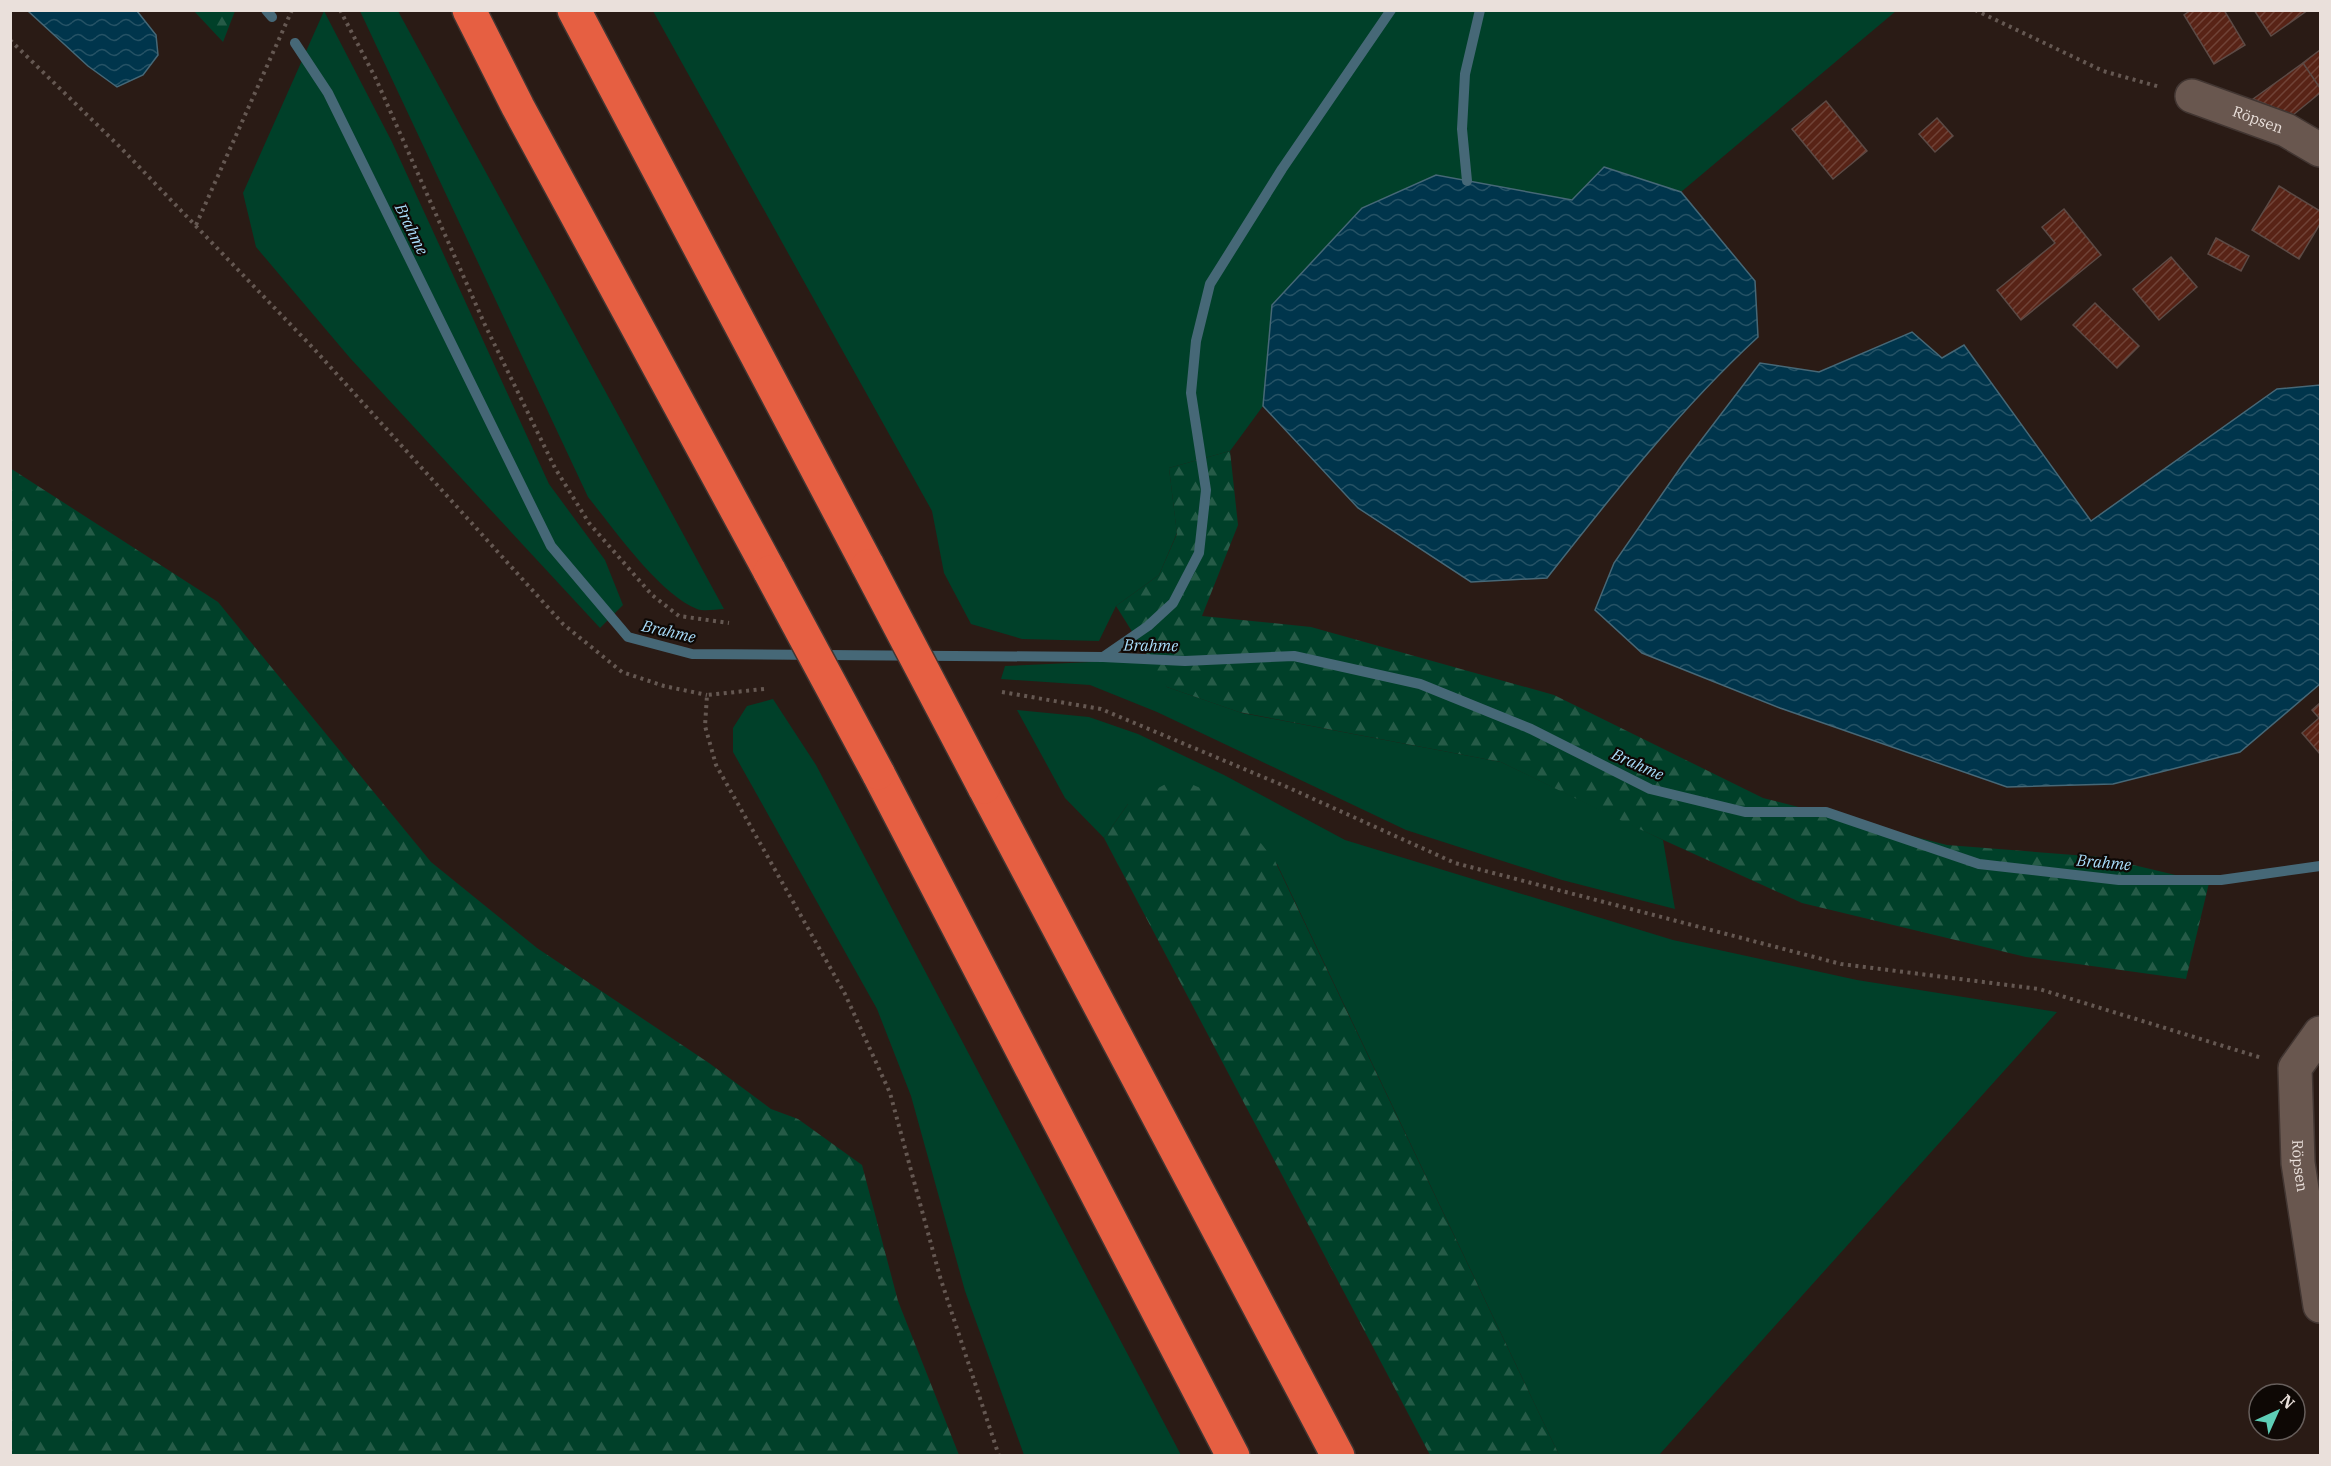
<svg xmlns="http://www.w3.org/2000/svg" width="2331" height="1466" font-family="'IBM Plex Serif',serif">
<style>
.green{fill:#004029}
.forest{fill:url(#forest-firs)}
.water{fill:url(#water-waves);stroke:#466877;stroke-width:1.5}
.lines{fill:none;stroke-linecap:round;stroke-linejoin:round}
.stream{stroke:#466877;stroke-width:10}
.building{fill:url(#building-hatch);stroke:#5c4a45;stroke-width:1.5}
.street-casing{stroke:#423632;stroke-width:36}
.highway-casing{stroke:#423632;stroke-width:36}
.path{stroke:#655852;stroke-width:4;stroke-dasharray:3 4.5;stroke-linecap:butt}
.street{stroke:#69574f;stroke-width:33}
.highway{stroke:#e65f42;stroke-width:33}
.highway-bridge-casing{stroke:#423632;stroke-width:36;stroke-linecap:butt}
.highway-bridge{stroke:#e65f42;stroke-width:33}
.labels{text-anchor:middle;stroke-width:4.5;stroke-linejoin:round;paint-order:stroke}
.street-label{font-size:15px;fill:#eae0db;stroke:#0e0805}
.water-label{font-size:16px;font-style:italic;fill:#a9ddfb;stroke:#0e0805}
</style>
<defs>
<pattern id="forest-firs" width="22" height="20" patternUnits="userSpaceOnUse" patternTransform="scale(1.5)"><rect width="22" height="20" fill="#004029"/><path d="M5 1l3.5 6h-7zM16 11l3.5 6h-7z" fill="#255b47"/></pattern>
<pattern id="water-waves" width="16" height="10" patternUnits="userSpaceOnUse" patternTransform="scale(1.5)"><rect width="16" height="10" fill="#00354c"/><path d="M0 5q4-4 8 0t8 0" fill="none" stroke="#255265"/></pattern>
<pattern id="building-hatch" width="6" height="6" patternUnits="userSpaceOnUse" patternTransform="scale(1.5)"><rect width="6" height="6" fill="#582316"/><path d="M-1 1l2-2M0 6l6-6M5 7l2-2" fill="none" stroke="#704337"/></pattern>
</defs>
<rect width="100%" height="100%" fill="#2a1b15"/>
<path class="green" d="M324,11L392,142L549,484L605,560L623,605L600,628L350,358L256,247L243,193Z
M360,11H398L724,609C716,609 705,612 697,609C659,594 614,529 588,497Z
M653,11H1896L1681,192L1604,167L1572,200L1272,305L1263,406L1230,451L1169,468L1177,533L1159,575L1116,606L1099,641L1022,639L971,624L944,573L932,511Z
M1155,659L1167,687L1242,713L1501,762L1663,840L1675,909L1562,880L1406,830L1157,712L1090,685L1001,679L1005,666Z
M773,699L816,765L1181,1455H1024L965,1291L911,1096L877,1009L733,752V728L747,706Z
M1017,710L1089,717L1138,734L1224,775L1345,840L1673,940L1857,980L2057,1012L1659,1455H1559L1277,864L1128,804L1104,838L1065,798Z"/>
<path class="forest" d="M194,11H235L223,42Z
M1230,451L1238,525L1202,616L1311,627L1554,695L1763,798L1947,845L2100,857L2209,883L2186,979L2026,957L1802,903L1626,823L1501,762L1239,712L1167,687L1116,606L1159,575L1177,534L1169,468Z
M10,468L218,602L431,862L537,948L709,1063L771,1109L798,1119L862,1165L898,1301L959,1455H11Z
M1177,778L1226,799L1275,861L1559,1455H1430L1104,838L1128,804Z"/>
<path class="water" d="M28,11H137L156,35L158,55L143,75L117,87L88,66Z
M1604,167L1681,192L1755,281L1758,337C1680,409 1613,494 1547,578L1471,582L1358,508L1263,406L1272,305L1362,208L1436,175L1572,200Z
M1912,332L1942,358L1964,345L2091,521L2277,389L2320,385V684L2240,752L2113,784L2007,787L1780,708L1642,653L1595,610L1614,563L1683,464L1760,363L1819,372Z"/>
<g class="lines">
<path class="stream" d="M266,10L272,17
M295,43L328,93L551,546L628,637L692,654L1103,657L1185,661L1294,656L1420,684L1531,729L1650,789L1745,812H1826L1979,864L2119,880H2221L2320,866
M1467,181L1462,129L1465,74L1480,10
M1103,657L1148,626L1173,603L1199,553L1206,490L1191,393L1196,341L1210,284L1282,169L1391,10"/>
</g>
<path class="building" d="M2191,10H2224L2245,45L2214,64L2184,15Z
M2254,10H2308L2271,36Z
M2320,50V88L2303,63Z
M2303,63L2320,88V93L2293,115L2253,99Z
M1826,101L1867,151L1833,179L1792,129Z
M1937,118L1953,136L1935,152L1919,134Z
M2279,186L2320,211V224L2299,259L2252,230Z
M2064,209L2101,255L2021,320L1997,290L2055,243L2042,227Z
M2216,238L2249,256L2241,271L2208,254Z
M2171,257L2197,287L2159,320L2133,289Z
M2095,303L2139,346L2117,368L2073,325Z
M2320,703V754L2302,733L2319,718L2312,710Z"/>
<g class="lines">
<g class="street-casing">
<g id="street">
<path id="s1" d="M2192,96L2286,130L2320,150"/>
<path id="s2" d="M2320,1033L2295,1068L2298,1163L2320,1306"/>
</g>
</g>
<g class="highway-casing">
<path id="highway" d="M469,10L518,107L770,572
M574,10L868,566
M878,773L1233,1456
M984,787L1338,1456"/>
</g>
<path class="path" d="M340,10L376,79L485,325L555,468L589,523L652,595L679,616L729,623
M1975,10L2103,71L2160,87
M10,40L120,147L315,350L563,624L622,672L664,686L707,695
M196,225L292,10
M764,689L707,695L705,726L716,765L845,994L890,1093L940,1277L999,1456
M1002,692L1101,709L1287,787L1455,863L1841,964L2039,989L2262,1058"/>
<use href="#street" class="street"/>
<use href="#highway" class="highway"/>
<g class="highway-bridge-casing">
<path id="highway-bridge" d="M868,566L984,787
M770,572L878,773"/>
</g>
<use href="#highway-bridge" class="highway-bridge"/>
</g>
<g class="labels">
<g class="street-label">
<text dy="5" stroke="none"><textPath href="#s1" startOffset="70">Röpsen</textPath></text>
<text dy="5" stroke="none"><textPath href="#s2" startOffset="141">Röpsen</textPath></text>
</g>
<g class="water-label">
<text transform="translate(412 229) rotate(64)" y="6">Brahme</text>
<text transform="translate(669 631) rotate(13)" y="6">Brahme</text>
<text transform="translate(1151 645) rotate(1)" y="6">Brahme</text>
<text transform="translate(1638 764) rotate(24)" y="6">Brahme</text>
<text transform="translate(2104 862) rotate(5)" y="6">Brahme</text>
</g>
</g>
<rect width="2331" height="1466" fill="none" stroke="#eae0db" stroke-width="24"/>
<g transform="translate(2277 1412) rotate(45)"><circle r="28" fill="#0e0805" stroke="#665e5b" stroke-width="1.5"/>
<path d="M0-4.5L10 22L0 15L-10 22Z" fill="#5eceb7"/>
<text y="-9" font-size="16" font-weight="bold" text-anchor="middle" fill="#eae0db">N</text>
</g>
</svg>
